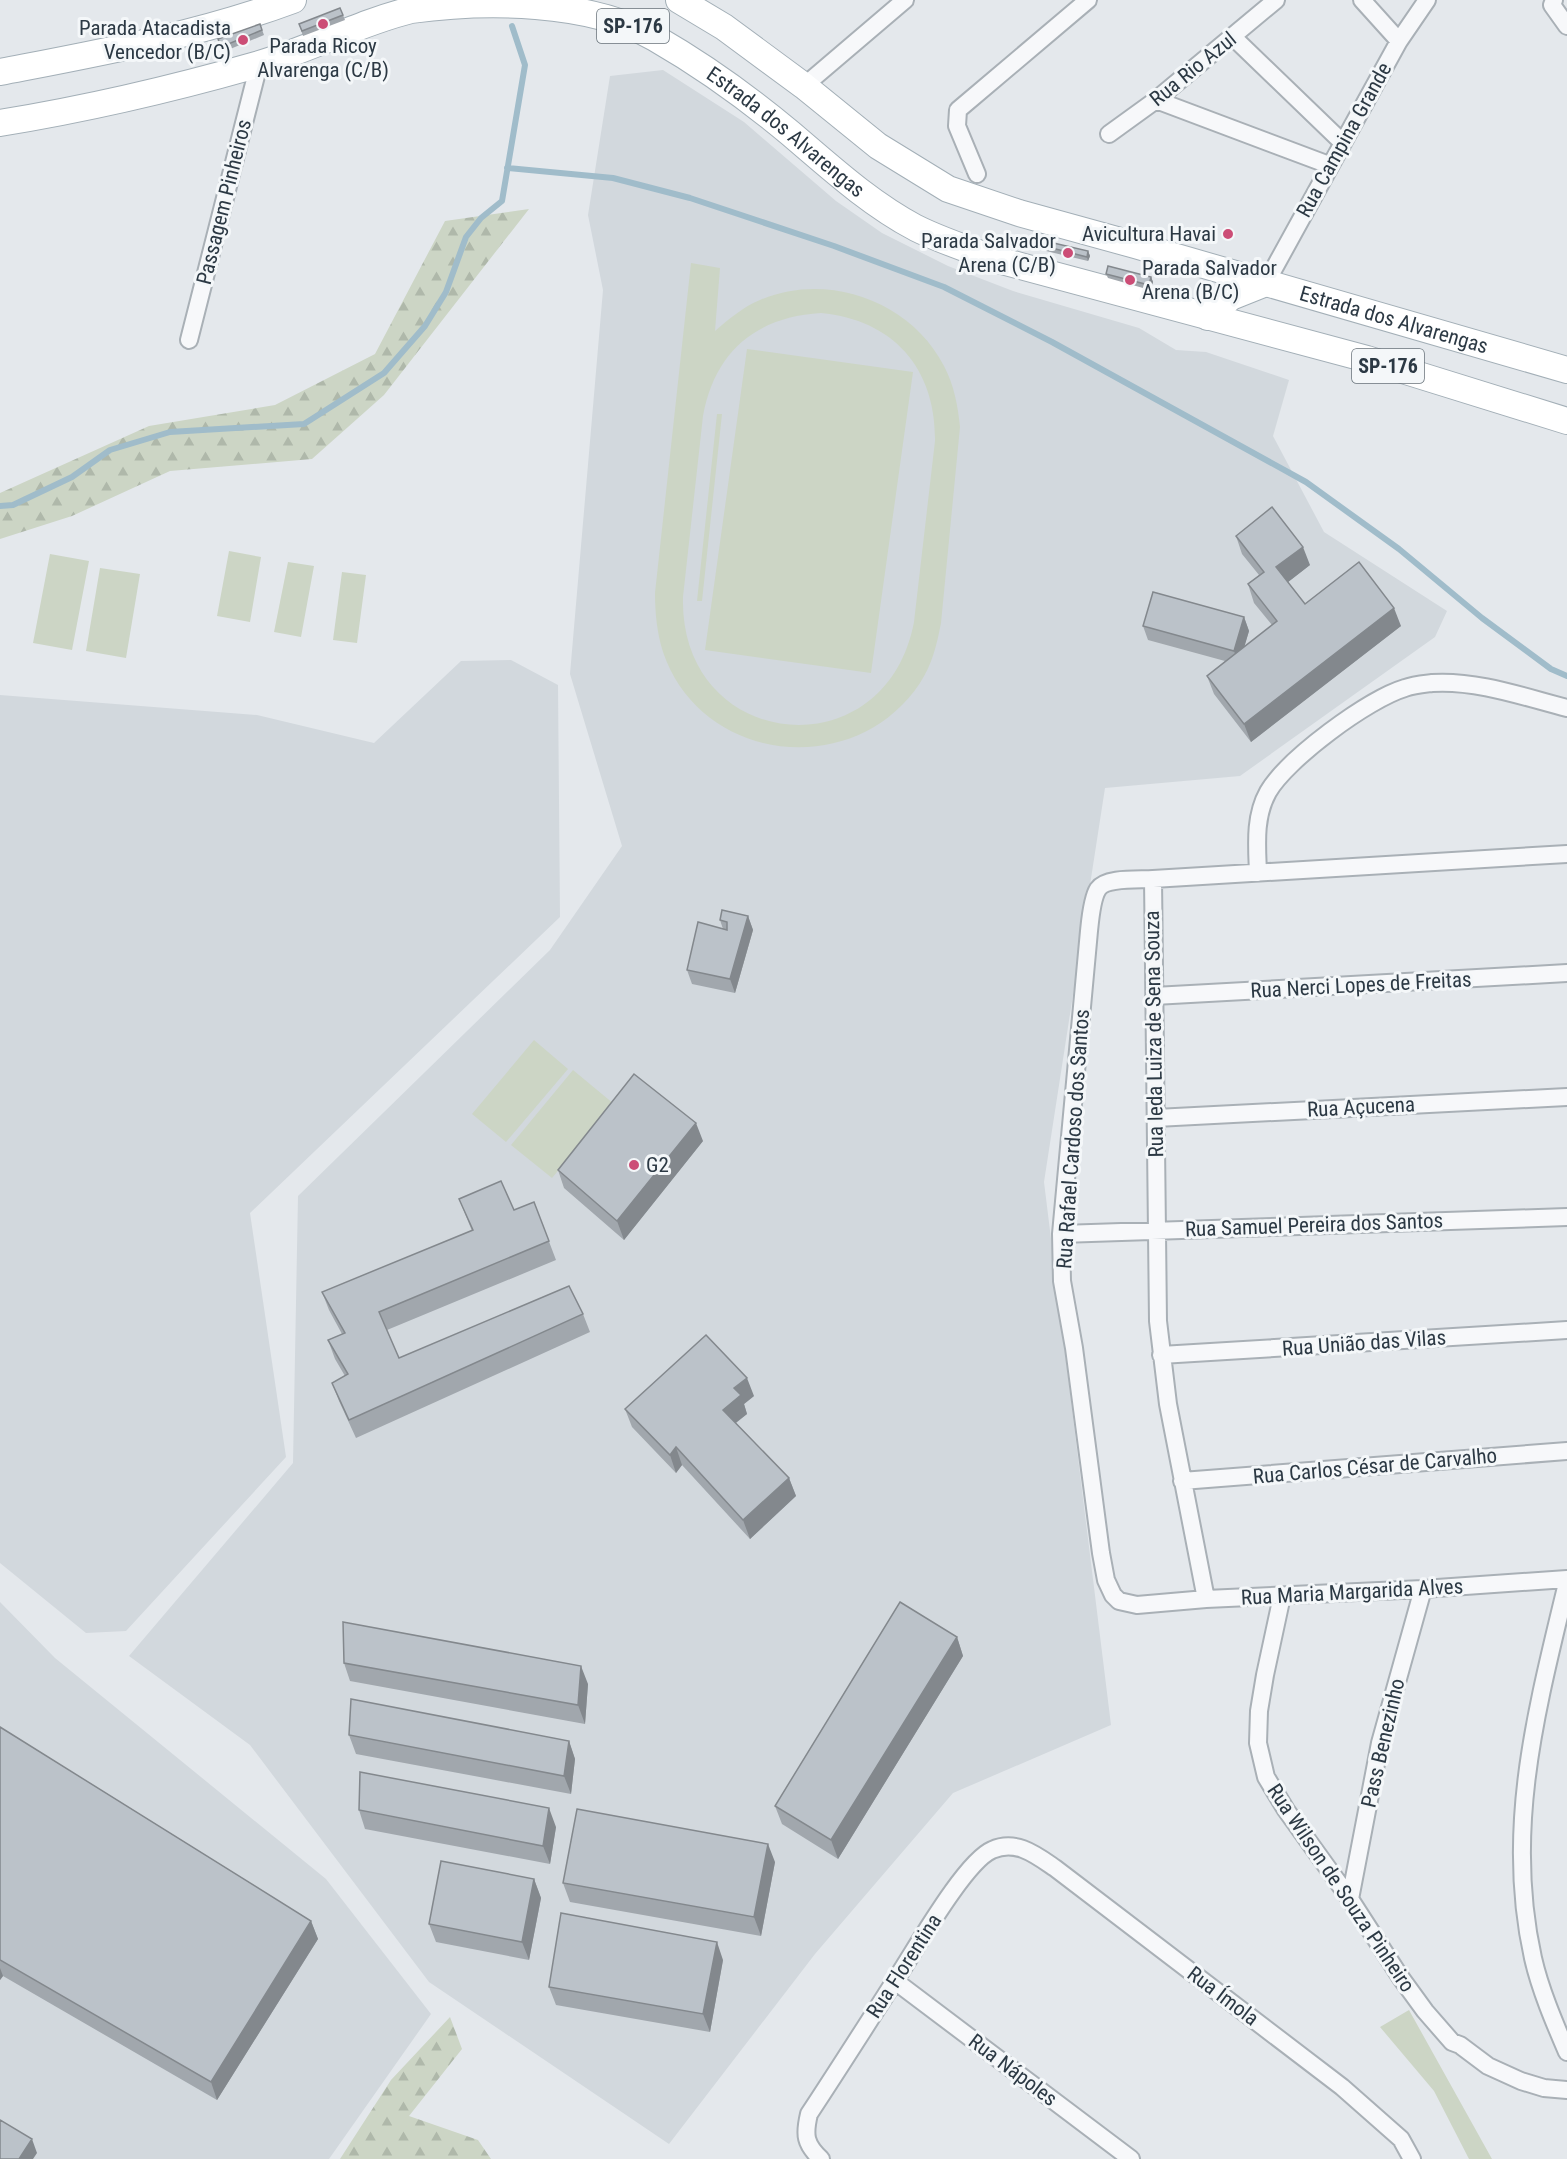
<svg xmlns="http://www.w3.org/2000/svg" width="1567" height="2159" font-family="'Roboto Condensed',sans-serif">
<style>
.built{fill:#d2d8dd}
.forest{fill:url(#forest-firs)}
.park{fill:#ccd5c5;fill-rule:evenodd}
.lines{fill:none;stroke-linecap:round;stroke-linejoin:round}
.stream{stroke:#a0bcca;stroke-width:6}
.street-casing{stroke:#a9b0b6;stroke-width:20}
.primary-casing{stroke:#a3afb7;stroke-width:28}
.street{stroke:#f7f8fa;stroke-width:16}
.primary{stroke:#fff;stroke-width:26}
.wall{fill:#a1a7ad}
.shaded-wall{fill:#83888d}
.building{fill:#bbc2c9;stroke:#83888d;stroke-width:1.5}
.poi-dot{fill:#cc4d76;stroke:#f4f7f9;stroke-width:2}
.labels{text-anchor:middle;stroke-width:6;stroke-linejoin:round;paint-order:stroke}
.shield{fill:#f4f7f9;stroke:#68727a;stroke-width:1.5}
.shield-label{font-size:20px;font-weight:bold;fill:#2c3944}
.poi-label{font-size:21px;fill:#2c3944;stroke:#f4f7f9;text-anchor:end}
.street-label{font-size:21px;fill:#2c3944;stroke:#f4f7f9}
</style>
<defs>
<pattern id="forest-firs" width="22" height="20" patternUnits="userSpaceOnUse" patternTransform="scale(1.5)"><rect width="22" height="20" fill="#ccd5c5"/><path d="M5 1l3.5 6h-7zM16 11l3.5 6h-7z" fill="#afb8aa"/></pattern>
</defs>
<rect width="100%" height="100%" fill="#e4e8ec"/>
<path class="built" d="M663,70L744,122L836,201L882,233L948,266L1013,291L1139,328L1176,350L1206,352L1289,380L1273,436L1324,532L1447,611L1435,637L1240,776L1105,788L1044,1182L1111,1725L953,1793L815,1954L669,2144L429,1982L250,1745L129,1656L293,1463L298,1196L550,950L622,846L570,674L603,290L588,215L610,76Z
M511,660L558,685L560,917L250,1213L286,1457L126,1631L86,1633L0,1563V695L257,715L374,743L461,661Z
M0,1602L55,1658L326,1879L431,2014L329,2159H0Z"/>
<path class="forest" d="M529,209L384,395L312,459L170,471L72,516L0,539V493L149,426L275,405L375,354L445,221Z
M450,2017L462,2049L409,2116L478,2140L491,2159H340L391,2080Z"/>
<path class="park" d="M691,263L720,268L715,331C729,319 743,307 760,300C827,271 911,301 944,366C954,385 958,406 960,427L941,623C937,644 932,665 920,683C855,781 701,764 663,652C657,633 655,613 655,593ZM821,313C894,320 936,369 935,441L914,622C885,774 679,751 683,597L703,416C715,351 756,317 821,313Z
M747,349L913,372L871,673L705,650Z
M717,414H722L702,601H697Z
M229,551L261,557L250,622L217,616Z
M50,554L89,561L72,650L33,643Z
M288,562L314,566L301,637L274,632Z
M100,568L140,574L126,658L86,651Z
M342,572L366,575L357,643L333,640Z
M534,1040L568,1069L506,1142L472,1114Z
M573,1070L614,1104L552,1178L511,1145Z
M1409,2010L1492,2159H1469L1434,2091L1380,2027Z"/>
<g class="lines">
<path class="stream" d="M507,168L613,178L690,198L834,246L944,287L1052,342L1306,482L1399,549L1482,618L1551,669L1567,676
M0,506L13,505L72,477L110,450L170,432L304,424L384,373L425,326L446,292L466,237L481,218L502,201L525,65L512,26"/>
<g class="street-casing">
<path id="street" d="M1362,0L1399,41
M1554,0L1552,5L1567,26
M1233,37L1343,143
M804,86L905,0
M1156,100L1329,165
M1109,134L1156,100L1276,0
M977,174L957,126L958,110L1088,0
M1266,283L1399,41L1427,0
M189,340L259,64
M1258,873C1257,846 1254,817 1268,792C1287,759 1368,699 1405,688C1413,685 1424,684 1432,683C1477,680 1524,697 1567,708
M1153,879C1139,880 1106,877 1098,889C1092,898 1090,921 1089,931L1061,1234L1062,1281L1074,1348L1101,1553L1106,1580L1113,1595L1119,1601L1137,1605L1206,1599L1423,1589L1567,1579
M1154,996L1567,973
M1156,1118L1567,1097
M1061,1234L1567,1217
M1161,1355L1567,1330
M1182,1481L1567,1451
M1567,1583C1537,1708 1504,1829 1533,1958C1540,1989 1554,2022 1567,2052
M1282,1596L1265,1675L1259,1711L1258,1743L1266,1777L1286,1810L1350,1899L1401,1978L1425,2011L1452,2042L1460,2045L1488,2066L1521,2081L1544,2088L1567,2090
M1206,1599L1168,1404L1158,1321L1153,879L1567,854
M1350,1899L1380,1743L1423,1589
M895,1981L1131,2159
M821,2159C805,2144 804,2135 809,2114C838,2070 866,2026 894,1982C913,1954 964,1862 992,1850C1016,1839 1036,1855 1055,1868L1342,2087L1401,2139L1412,2159"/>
</g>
<g class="primary-casing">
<g id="primary">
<path id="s1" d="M679,0L724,27L804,86L878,146L948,189L1019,213L1135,245L1567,370"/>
<path d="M0,72C98,53 199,35 293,0"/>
<path id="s2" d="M0,123C86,109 172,89 256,65C309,50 358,23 411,10C485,0 589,0 655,38C702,65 748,98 790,133C830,167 869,203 916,228C942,241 970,250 998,260L1367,359L1567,421"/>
<path d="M1208,317L1231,297L1266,283"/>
</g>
</g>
<use href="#street" class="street"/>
<use href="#primary" class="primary"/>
</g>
<path class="wall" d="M340,8L345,20L303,36L299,24Z
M260,24L264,35L223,52L218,39Z
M1044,246L1088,251L1090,256L1088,261L1046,251Z
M1106,274L1151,277L1153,282L1150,290L1108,278Z
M1236,536L1310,565L1288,582L1305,604L1401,626L1251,742L1214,694L1207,676L1225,661L1148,640L1143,626L1244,617L1249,631L1244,647L1272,625L1254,603L1248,584L1259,575L1242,554Z
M748,916L753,930L735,993L692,984L687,970L723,929L720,920Z
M703,1141L624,1240L564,1188L558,1170Z
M459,1199L514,1210L534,1202L556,1260L387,1330L399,1358L583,1314L590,1332L356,1438L339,1401L332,1383L345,1376L335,1359L328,1340L342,1334L329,1310L322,1292L472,1231Z
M754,1396L744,1404L747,1414L736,1423L789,1478L796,1496L750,1539L682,1465L676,1473L632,1427L625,1409Z
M957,1637L963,1656L838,1859L782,1824L775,1806Z
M344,1663L588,1684L585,1724L350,1681Z
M0,1727L311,1921L318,1939L217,2100L3,1976L0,1980Z
M349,1735L569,1741L575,1759L571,1794L356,1754Z
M359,1810L556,1827L550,1864L365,1829Z
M775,1862L761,1936L570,1902L563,1883Z
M534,1879L541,1898L529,1960L436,1942L429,1924Z
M723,1960L710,2032L556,2005L549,1987Z"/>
<path class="shaded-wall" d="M1088,251L1090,256L1088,261L1087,257Z
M1151,277L1153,282L1150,290L1149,285Z
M1303,547L1310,565L1283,586L1276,567Z
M1394,608L1401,626L1251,742L1244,724Z
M1244,617L1249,631L1239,665L1234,651Z
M748,916L753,930L735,993L730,979Z
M696,1123L703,1141L624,1240L617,1221Z
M747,1378L754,1396L744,1404L747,1414L729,1428L723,1410L734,1388Z
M676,1447L682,1465L676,1473L670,1455Z
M789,1478L796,1496L750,1539L743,1520Z
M957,1637L963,1656L838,1859L831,1840Z
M581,1666L588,1684L585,1724L578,1705Z
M569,1741L575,1759L571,1794L564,1776Z
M549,1808L556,1827L550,1864L543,1846Z
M768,1844L775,1862L761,1936L754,1917Z
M534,1879L541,1898L529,1960L522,1942Z
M311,1921L318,1939L217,2100L211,2082Z
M717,1942L723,1960L710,2032L703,2014Z
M0,1968L3,1976L0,1980Z
M32,2139L37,2153L33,2159H19Z"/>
<path class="building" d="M340,8L343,15L302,31L299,24Z
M260,24L262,30L221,47L218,39Z
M1045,241L1088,251L1087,257L1044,246Z
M1108,266L1151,277L1149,285L1106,274Z
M1272,507L1303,547L1276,567L1305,604L1359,562L1394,608L1244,724L1207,676L1277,621L1248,584L1264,572L1236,536Z
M1153,592L1244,617L1234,651L1143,626Z
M722,910L748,916L730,979L687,970L698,922L727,930V922L720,920Z
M634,1074L696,1123L617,1221L558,1170Z
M501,1181L514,1210L534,1202L549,1241L379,1312L399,1358L569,1286L583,1314L349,1420L332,1383L348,1374L328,1340L345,1333L322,1292L473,1230L459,1199Z
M706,1335L747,1378L734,1388L741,1395L723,1410L789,1478L743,1520L676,1447L670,1455L625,1409Z
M900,1602L957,1637L831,1840L775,1806Z
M343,1622L581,1666L578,1705L344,1663Z
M351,1699L569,1741L564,1776L349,1735Z
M0,1727L311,1921L211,2082L0,1960Z
M360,1772L549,1808L543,1846L359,1810Z
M577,1809L768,1844L754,1917L563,1883Z
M441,1861L534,1879L522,1942L429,1924Z
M561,1913L717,1942L703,2014L549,1987Z
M0,2120L32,2139L19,2159H0Z"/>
<g class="poi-dot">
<circle cx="323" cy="24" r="6"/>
<circle cx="243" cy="40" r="6"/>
<circle cx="1228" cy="234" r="6"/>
<circle cx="1068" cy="253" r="6"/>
<circle cx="1130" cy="280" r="6"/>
<circle cx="634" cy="1165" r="6"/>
</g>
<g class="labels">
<g class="shield">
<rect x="597" y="9" width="72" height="34" rx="4.5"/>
<rect x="1352" y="349" width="72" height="34" rx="4.5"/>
</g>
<g class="shield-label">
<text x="633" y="33">SP-176</text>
<text x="1388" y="373">SP-176</text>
</g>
<g class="poi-label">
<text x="231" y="35">Parada Atacadista<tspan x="231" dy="24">Vencedor (B/C)</tspan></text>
<text x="323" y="53" text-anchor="middle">Parada Ricoy<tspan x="323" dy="24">Alvarenga (C/B)</tspan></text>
<text x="1216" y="241">Avicultura Havai</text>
<text x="1056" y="248">Parada Salvador<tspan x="1056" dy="24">Arena (C/B)</tspan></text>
<text x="1142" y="275" text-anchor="start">Parada Salvador<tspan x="1142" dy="24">Arena (B/C)</tspan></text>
<text x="646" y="1172" text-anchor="start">G2</text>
</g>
<g class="street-label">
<text transform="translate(1193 69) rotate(-39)" y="7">Rua Rio Azul</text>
<text dy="7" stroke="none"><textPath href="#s2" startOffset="838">Estrada dos Alvarengas</textPath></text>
<text transform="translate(1344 140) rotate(-61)" y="7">Rua Campina Grande</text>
<text transform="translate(224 202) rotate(-76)" y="7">Passagem Pinheiros</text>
<text dy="7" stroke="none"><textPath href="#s1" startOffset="794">Estrada dos Alvarengas</textPath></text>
<text transform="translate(1361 985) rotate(-3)" y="7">Rua Nerci Lopes de Freitas</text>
<text transform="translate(1154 1034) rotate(-91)" y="7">Rua Ieda Luiza de Sena Souza</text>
<text transform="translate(1361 1107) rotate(-3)" y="7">Rua Açucena</text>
<text transform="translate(1073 1139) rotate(-86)" y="7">Rua Rafael Cardoso dos Santos</text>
<text transform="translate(1314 1225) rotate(-2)" y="7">Rua Samuel Pereira dos Santos</text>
<text transform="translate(1364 1343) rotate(-4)" y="7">Rua União das Vilas</text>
<text transform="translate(1375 1466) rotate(-5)" y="7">Rua Carlos César de Carvalho</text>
<text transform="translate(1352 1592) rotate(-3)" y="7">Rua Maria Margarida Alves</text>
<text transform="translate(1383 1743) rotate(-77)" y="7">Pass Benezinho</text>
<text transform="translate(1341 1888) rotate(56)" y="7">Rua Wilson de Souza Pinheiro</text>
<text transform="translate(904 1966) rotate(-57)" y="7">Rua Florentina</text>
<text transform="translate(1223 1996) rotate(37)" y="7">Rua Ímola</text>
<text transform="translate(1013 2070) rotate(37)" y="7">Rua Nápoles</text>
</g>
</g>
</svg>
